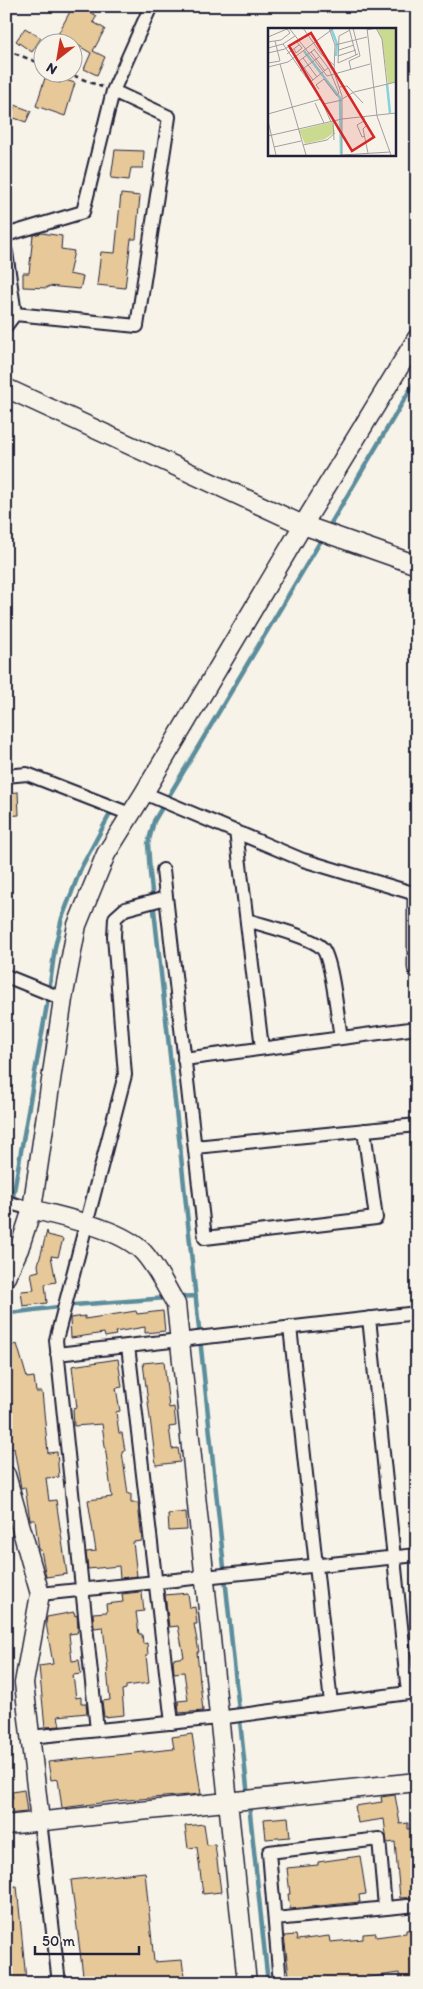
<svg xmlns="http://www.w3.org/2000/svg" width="423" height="1989" font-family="Itim,sans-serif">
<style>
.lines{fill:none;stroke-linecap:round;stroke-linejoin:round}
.stream{stroke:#5c8d9c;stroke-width:4.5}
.building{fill:#e6c899;stroke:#22223b}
.street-casing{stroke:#22223b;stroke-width:16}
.secondary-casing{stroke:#22223b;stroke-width:21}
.path{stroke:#22223b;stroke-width:2.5;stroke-dasharray:5 4;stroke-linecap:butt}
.street{stroke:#f7f3e8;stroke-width:12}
.secondary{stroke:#f7f3e8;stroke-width:18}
.inset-river{fill:none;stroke:#83d4dc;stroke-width:2.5}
.inset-road{fill:none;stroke:#a29fa3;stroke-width:1}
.view{fill:#d62828;fill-opacity:0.15;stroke:#d62828;stroke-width:2.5}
.inset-edge{fill:none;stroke:#22223b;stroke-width:2.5}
</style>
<rect width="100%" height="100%" fill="#f7f3e8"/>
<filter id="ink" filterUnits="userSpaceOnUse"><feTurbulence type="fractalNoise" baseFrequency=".02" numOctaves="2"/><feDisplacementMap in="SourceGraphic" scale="10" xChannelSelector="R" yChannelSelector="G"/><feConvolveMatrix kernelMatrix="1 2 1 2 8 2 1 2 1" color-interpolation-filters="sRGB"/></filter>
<g filter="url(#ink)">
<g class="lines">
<path class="stream" d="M327,530L417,378
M6,1226L9,1219L48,999L55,947L62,918L81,868L111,812
M177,1297L196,1296
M6,1320L10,1313L74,1305L167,1298
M248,1797L180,1147L150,873L148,844L154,821L323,537
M249,1804L268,1983"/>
</g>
<path class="building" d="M73,6H80L97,16L93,22L105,29L93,51L105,57L97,75L84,69L91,53L58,34Z
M25,28L41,38L32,52L16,41Z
M45,78L60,83L62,79L75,83L65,116L36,106Z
M15,105L31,111L26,122L11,117Z
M115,150L144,151L143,168H131L129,180L111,178Z
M121,194L140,196L136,239H131L125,288L97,285L101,252L115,253Z
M42,233L62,236L61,249L74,251L69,274L83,277L80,289L48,286V288L23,287V273H29L33,235Z
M18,792L19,815L6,816V793Z
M47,1231L48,1235L63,1239L58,1257L51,1256L56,1282L45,1284L47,1303L23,1306L21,1291L34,1290L31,1273L39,1271L38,1265Z
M136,1311L137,1314L163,1311L165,1331L145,1333V1327L115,1332L116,1335L105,1337L104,1333L71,1338L70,1318L85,1316V1319Z
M17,1344L27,1378L34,1377L36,1392H42L48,1453L57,1452L59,1477L46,1478L49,1501L56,1500L67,1574L46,1577L41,1550H39L35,1520H30L25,1487L21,1488L14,1448L11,1449L6,1436V1347Z
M118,1359L122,1387L116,1388L120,1411L116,1412L119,1433H122L125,1451L122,1452L128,1494H131V1503H138L142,1541L133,1542L137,1576L120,1578L119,1566L88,1569L86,1552L96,1551L88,1500L112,1497L102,1424L74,1426L73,1409L77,1408L72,1366Z
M164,1361L169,1408L174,1407L176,1426L169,1427L172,1449L178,1448L180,1462L156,1465L143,1363Z
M186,1512L187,1530L169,1531L168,1514Z
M139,1592L142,1593L144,1611L136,1612L139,1634H142L143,1644L147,1643L148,1655H146L149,1683L126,1686V1689L122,1690L124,1715L104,1717L102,1701L110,1700L107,1669H108L103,1627L94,1628L93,1613L107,1612L106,1604L123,1602L122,1594Z
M188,1593L190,1608L195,1607L197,1624H194L199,1652H197L203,1711L179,1713L178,1701L188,1700L184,1672L174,1673L173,1659L184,1657L178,1626L169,1627L165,1595Z
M74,1612L75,1616L77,1615L78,1630L77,1633L69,1634L72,1661L79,1660L81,1674L73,1675L76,1698L81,1697V1703H86L87,1713L58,1716L60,1726L45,1727L39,1666L53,1664L46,1623L47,1617Z
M192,1734L201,1794L115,1801L62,1808L58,1779L51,1780L48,1762L174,1749L172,1737Z
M24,1790L27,1812L6,1814V1800L13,1799L12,1792Z
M395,1795L400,1824L408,1823V1829L415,1828L417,1847V1897L400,1898L395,1842L387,1843L384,1819L358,1823L355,1806L382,1802L381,1797Z
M288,1817L290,1837L266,1839L264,1819Z
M204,1824L207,1845L215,1844L221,1892L203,1894L197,1847L188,1848L185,1826Z
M360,1856L366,1894L359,1895L360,1902L290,1909L288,1894H290L287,1868L318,1865V1862Z
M145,1872L154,1962L182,1960L185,1983H84L71,1880Z
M17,1886L26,1980L6,1982V1887Z
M417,1929V1979L400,1981L399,1973L331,1983H290L284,1936L296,1935L297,1940L329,1936L330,1942L363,1939V1934L376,1933V1937L406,1933V1930Z"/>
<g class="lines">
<g class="street-casing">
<path id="street" d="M6,235L83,212L113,91L151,6
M6,252L15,314
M6,326L15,314L137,326L169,117L113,91
M6,776L27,774L130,814
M144,793L303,860L416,894
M236,831L262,1048
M163,870L205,1238L376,1218L364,1130
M247,920C265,926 310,936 322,948C332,958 338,1021 341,1038
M6,976L63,999
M184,1059L417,1028
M195,1147L417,1125
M6,1202L32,1209
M290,1327L331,1703
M128,1346L172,1723
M57,1354L417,1313
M40,1594L417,1555
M97,1730L56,1340L125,1075L114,936L115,918L125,909L166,898
M30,1737L218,1718L408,1693L369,1318
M40,1821L59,1983
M275,1919L417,1905
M280,1983L269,1852L379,1839L385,1907"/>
</g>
<g class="secondary-casing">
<path id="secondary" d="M6,388L303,525L417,565
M417,892V968
M32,1209C64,1218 120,1228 143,1252C156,1266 166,1287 176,1304L247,1983
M6,1277L19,1249L32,1209L63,999L77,925L106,854L144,793L303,525L417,338
M6,1475L40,1594L24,1683L40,1821
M6,1825L417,1782"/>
</g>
<path class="path" d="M6,50L42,64
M65,72L102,87"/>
<use href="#street" class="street"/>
<use href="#secondary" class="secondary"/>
</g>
</g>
<g transform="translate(268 28)">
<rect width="128" height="128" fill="#f7f3e8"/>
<path d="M109,0H127V54L120,56L114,11ZM64,94L67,104L57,111L37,116L31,102Z" fill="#cadb8f"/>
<path class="inset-river" d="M63,0L69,16L68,28M36,23L72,70L73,127M119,56L122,85"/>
<path class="inset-road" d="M21,0L59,48L102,36M35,0L54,27L66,37M61,0L67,17L66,44L74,68V127M81,0L88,27M99,0L109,88L123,127M99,2L108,0L114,11L119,56M0,9L19,1M0,14L13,12L22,5L19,1M15,16L53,71L63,94M67,17L99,9M0,20L15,16L27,8M46,21L61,41L71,65L69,67M71,22L86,17M43,24L57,43M0,25L17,21L28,13L34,20L28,25L26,21M19,26L31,17M70,28L88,22M35,30L49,49M0,35L12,33L7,13M70,35L71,8L82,2M70,35L90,26M12,36L38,127M0,39L20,34L66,0M83,42L81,33L92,28L85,0M32,43L51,29M45,52L31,33L47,21M41,55L60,40M71,59L79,58L95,75M51,61L48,57L56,51L69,68M74,71L86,64L128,54M47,75L56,95M56,76L74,72M0,86L53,71M96,89V93L89,97L94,109L97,108M0,93L8,127M65,93L66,112M96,93L99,97L95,101L100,125M0,108L74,91L128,85M35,117L59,112L67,105M6,119L33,113M74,127L122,124"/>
<path class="view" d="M43,5L106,109L84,123L21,18Z"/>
<rect width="128" height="128" class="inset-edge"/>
</g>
<rect width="423" height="1989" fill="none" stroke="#f7f3e8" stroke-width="25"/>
<rect x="12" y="12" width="398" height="1964" fill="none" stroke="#22223b" stroke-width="2" filter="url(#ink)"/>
<g transform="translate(58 58) rotate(211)"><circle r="24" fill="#f7f3e8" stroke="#a29fa3"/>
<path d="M0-4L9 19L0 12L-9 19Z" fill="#c8321e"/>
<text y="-8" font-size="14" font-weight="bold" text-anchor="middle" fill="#22223b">N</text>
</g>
<path d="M35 1946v8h104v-8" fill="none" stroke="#22223b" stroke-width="2.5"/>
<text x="42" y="1946" font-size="15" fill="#22223b" stroke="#f7f3e8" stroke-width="4" paint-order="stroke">50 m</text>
</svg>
